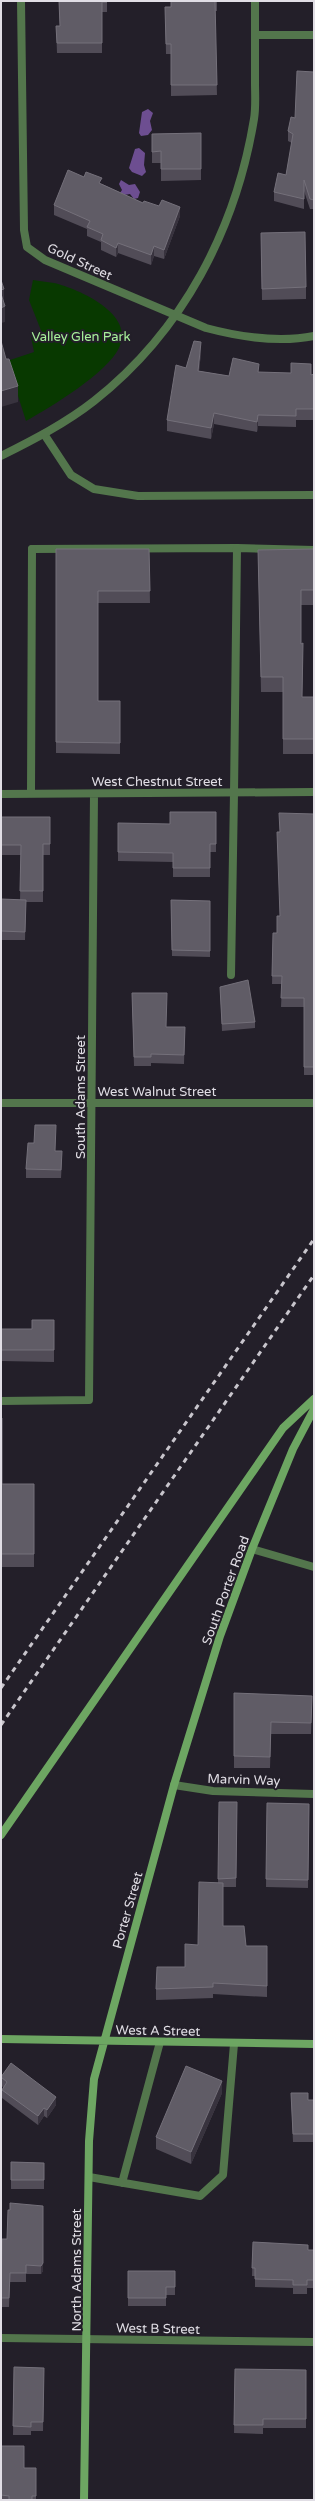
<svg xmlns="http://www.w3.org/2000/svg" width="315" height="2501" font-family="'Varela Round',sans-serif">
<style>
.green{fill:#083900}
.water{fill:#6d4e91}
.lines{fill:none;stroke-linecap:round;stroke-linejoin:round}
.lane{stroke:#53764c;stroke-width:8}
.street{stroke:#53764c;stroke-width:8}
.secondary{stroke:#6da662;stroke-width:8}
.rail{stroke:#c8c5cc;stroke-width:3;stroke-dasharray:5 5;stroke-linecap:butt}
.wall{fill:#514c57}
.shaded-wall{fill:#38333e}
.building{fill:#605c66;stroke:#74707a}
.labels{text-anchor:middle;stroke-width:4;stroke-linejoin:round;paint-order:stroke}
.street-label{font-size:13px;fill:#e1dee5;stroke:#231f29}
.park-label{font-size:13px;fill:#a8f29b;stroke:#231f29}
</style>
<rect width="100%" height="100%" fill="#231f29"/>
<path class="green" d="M33,280C39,281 47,282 54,283C79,289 136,314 119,348C107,373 51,407 26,421L7,361L34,352L31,337L42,333L29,300Z"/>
<path class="water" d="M148,109L153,113L150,121L152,130L148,135L141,136L139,133L142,112Z
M139,148L145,153L144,165L146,172L142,176L132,172L129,168L135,149Z
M121,180L129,185L135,184L140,192L138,198L134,199L130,194L124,195L120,193L122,190L119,184Z"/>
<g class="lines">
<path class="lane" d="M44,434L71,475L94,489L138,496L314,495
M32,549L237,548L314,550
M231,975L234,793
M252,1549L314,1567
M89,2177L200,2196L223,2175L234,2044
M122,2183L160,2042"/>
<path class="street" d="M21,1L24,230L27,247L45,260L206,328C240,337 279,343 314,336
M255,35H314
M1,456C33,440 66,423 94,401C183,331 236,229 254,119C256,107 255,94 255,83C255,55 255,28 255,1
M234,793L237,548
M1,794L314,792
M31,794L32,549
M1,1103H314
M1,1401L89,1400L94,794
M174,1785L213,1791L314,1794
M1,2338L314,2342"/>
<path class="secondary" d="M1,1835L283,1428L314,1399
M1,2039L314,2044
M84,2500L89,2141L94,2079L174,1785L220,1636L252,1549L293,1449L314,1409"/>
<path class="rail" d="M1,1688L314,1239
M1,1725L314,1275"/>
</g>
<path class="wall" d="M59,1H107V12H102V53H57L56,26H60Z
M171,1H217V11H215L217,95L171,96V54H166L165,7H171Z
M314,72V209H310L304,191V209L274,201V192L286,175L292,143L288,141V131L295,118Z
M201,133V180L161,181V163H152V134Z
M102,184L143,203L180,216L164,259L154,256L151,265L118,253L116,257L101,250V242L87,236V229L54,215V205Z
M261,233L306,287V299L262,300Z
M201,353L199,371L229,376L259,372L311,375L314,374V420H296V427L258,426L257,432L214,424L211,439L167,431V420L186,368Z
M56,549H149L150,603H98V701H120V754L56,753Z
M314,549V605H301V644L303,658L302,697H314V754H283V692H261L258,550Z
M216,812V852H210V877H173V862L118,861V823L170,824Z
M314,814V1075H304V1007H281L282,984H272L273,933H277L280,916L279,832Z
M1,817H50V855H43V902H26L25,940H1V899L20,900L21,855H1Z
M171,900L210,901V957L172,956Z
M220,987L255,1022V1028L222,1031Z
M132,993L166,1027H185L184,1064L151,1063V1066H134Z
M56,1151L62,1160L61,1178H26V1169Z
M54,1320V1362L1,1361V1329H32Z
M1,1418L2,1484H34V1567H1Z
M234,1693L312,1707L311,1734H271L270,1768H234Z
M219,1802H237L236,1887H223V1926L246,1946H267V1997L213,1994V1998L156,2000V1989L185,1967L198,1945L218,1883Z
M267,1803L309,1804L308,1888L266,1887Z
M1,2077L56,2105L47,2118L44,2116L38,2125L2,2098V2090L3,2087L1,2086Z
M222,2093L191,2164L156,2149V2137Z
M291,2093L308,2100H314V2142H293Z
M11,2162L44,2163V2189H11Z
M43,2206V2271L41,2274H26V2282H10L9,2307H1V2260L7,2239Z
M253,2242L308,2250H314V2288H307V2294H293V2288L255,2287V2276H252Z
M128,2271H175V2295H166V2306H128Z
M14,2367L44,2368L43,2431H31V2435H13Z
M235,2369L306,2370V2428H263V2434L234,2433Z
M1,2446L24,2468H36V2500H1Z"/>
<path class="shaded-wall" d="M180,207V216L164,259V250Z
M118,243V253L116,257V248Z
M154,246V256L151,265V255Z
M4,289V305L1,306V290Z
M5,306V322L1,323V308Z
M201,342V353L198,381V371Z
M18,386V402L1,407V391Z
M214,413V424L211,439V428Z
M258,415V426L257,432V422Z
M222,2081V2093L191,2164V2152Z
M56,2097V2105L47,2118V2110Z
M44,2108V2116L38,2125V2116Z
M43,2263V2271L41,2274V2266Z"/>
<path class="building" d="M59,1H107V2H102V43H57L56,26H60Z
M171,1H215L217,85H171V44H166L165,7H171Z
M297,71L314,72V200L310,199L304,180V199L274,192L278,173L286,175L293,134L288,131L291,117L295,118Z
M201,133V169H161V151L152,152V134Z
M68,170L84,177L86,172L102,178L99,183L143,203L144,201L159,206L162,200L180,207L164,250L154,246L151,255L118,243L116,248L101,240L103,234L87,227L90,221L54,205Z
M305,232L306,287L262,289L261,233Z
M1,280L4,289L1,290Z
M1,294L5,306L1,308Z
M1,341L6,359H9L18,386L1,391Z
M194,341L201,342L198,371L229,376L233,358L259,364L258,372L291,373V363L311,364V375L314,374V409H296V416L258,415L257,422L214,413L211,428L167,420L176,365L186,368Z
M56,549H149L150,591H98V701H120V743L56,742Z
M314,549V590H301V644L303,643L302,697H314V739H283V677H261L258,550Z
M170,812H216V844H210V868H173V853L118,852V823L170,824Z
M279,813L314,814V1067H304V998H281L282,976H272L273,933H277V916H280L277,832H280Z
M1,817H50V844H43V891H20L21,845H1Z
M1,899L26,900L25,932L1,931Z
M171,900L210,901V951L172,950Z
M248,980L255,1022L222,1024L220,987Z
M132,993H167L166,1027H185L184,1055L151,1054V1057H134Z
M35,1125H56L55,1151H62L61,1170L26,1169L28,1143H34Z
M32,1320H54V1350H1V1329H32Z
M1,1418H2V1484H34V1554H1Z
M234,1693L312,1696L311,1723L271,1722L270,1757L234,1756Z
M219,1802H237L236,1878L218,1879Z
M267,1803L309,1804L308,1880L266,1879Z
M199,1882L223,1883V1926H244L246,1946H267V1986L213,1983V1987L156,1989L157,1967H185V1944L198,1945Z
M11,2063L56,2097L47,2110L44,2108L38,2116L2,2090L7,2082L1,2077Z
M186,2066L222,2081L191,2152L156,2137Z
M291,2093H308V2100H314V2134H293Z
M11,2162L44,2163V2180H11Z
M10,2203L43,2206V2263L41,2266L26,2265V2273H10L9,2298H1L2,2239H7L8,2210H10Z
M253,2242L308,2245V2250H314V2280H307V2285H293V2280L255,2279V2268H252Z
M128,2271H175V2287H166V2298H128Z
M14,2367L44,2368L43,2422H31V2427L13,2426Z
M235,2369L306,2370V2419H263V2425H234Z
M1,2446H24V2468H36V2496H32V2500H9V2496L1,2495Z"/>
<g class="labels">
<g class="street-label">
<text transform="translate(80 261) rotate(25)" y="5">Gold Street</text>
<text x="157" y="786">West Chestnut Street</text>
<text x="157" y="1096">West Walnut Street</text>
<text transform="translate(80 1097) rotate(-90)" y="5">South Adams Street</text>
<text transform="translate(225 1590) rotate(-70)" y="5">South Porter Road</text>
<text transform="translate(244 1779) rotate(2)" y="5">Marvin Way</text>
<text transform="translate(127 1910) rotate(-74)" y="5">Porter Street</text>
<text transform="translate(158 2030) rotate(1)" y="5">West A Street</text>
<text transform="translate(76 2270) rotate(-90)" y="5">North Adams Street</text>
<text transform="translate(158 2328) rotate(1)" y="5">West B Street</text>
</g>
<g class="park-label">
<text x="81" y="341">Valley Glen Park</text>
</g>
</g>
<rect width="315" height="2501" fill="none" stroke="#e1dee5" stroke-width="4"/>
</svg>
